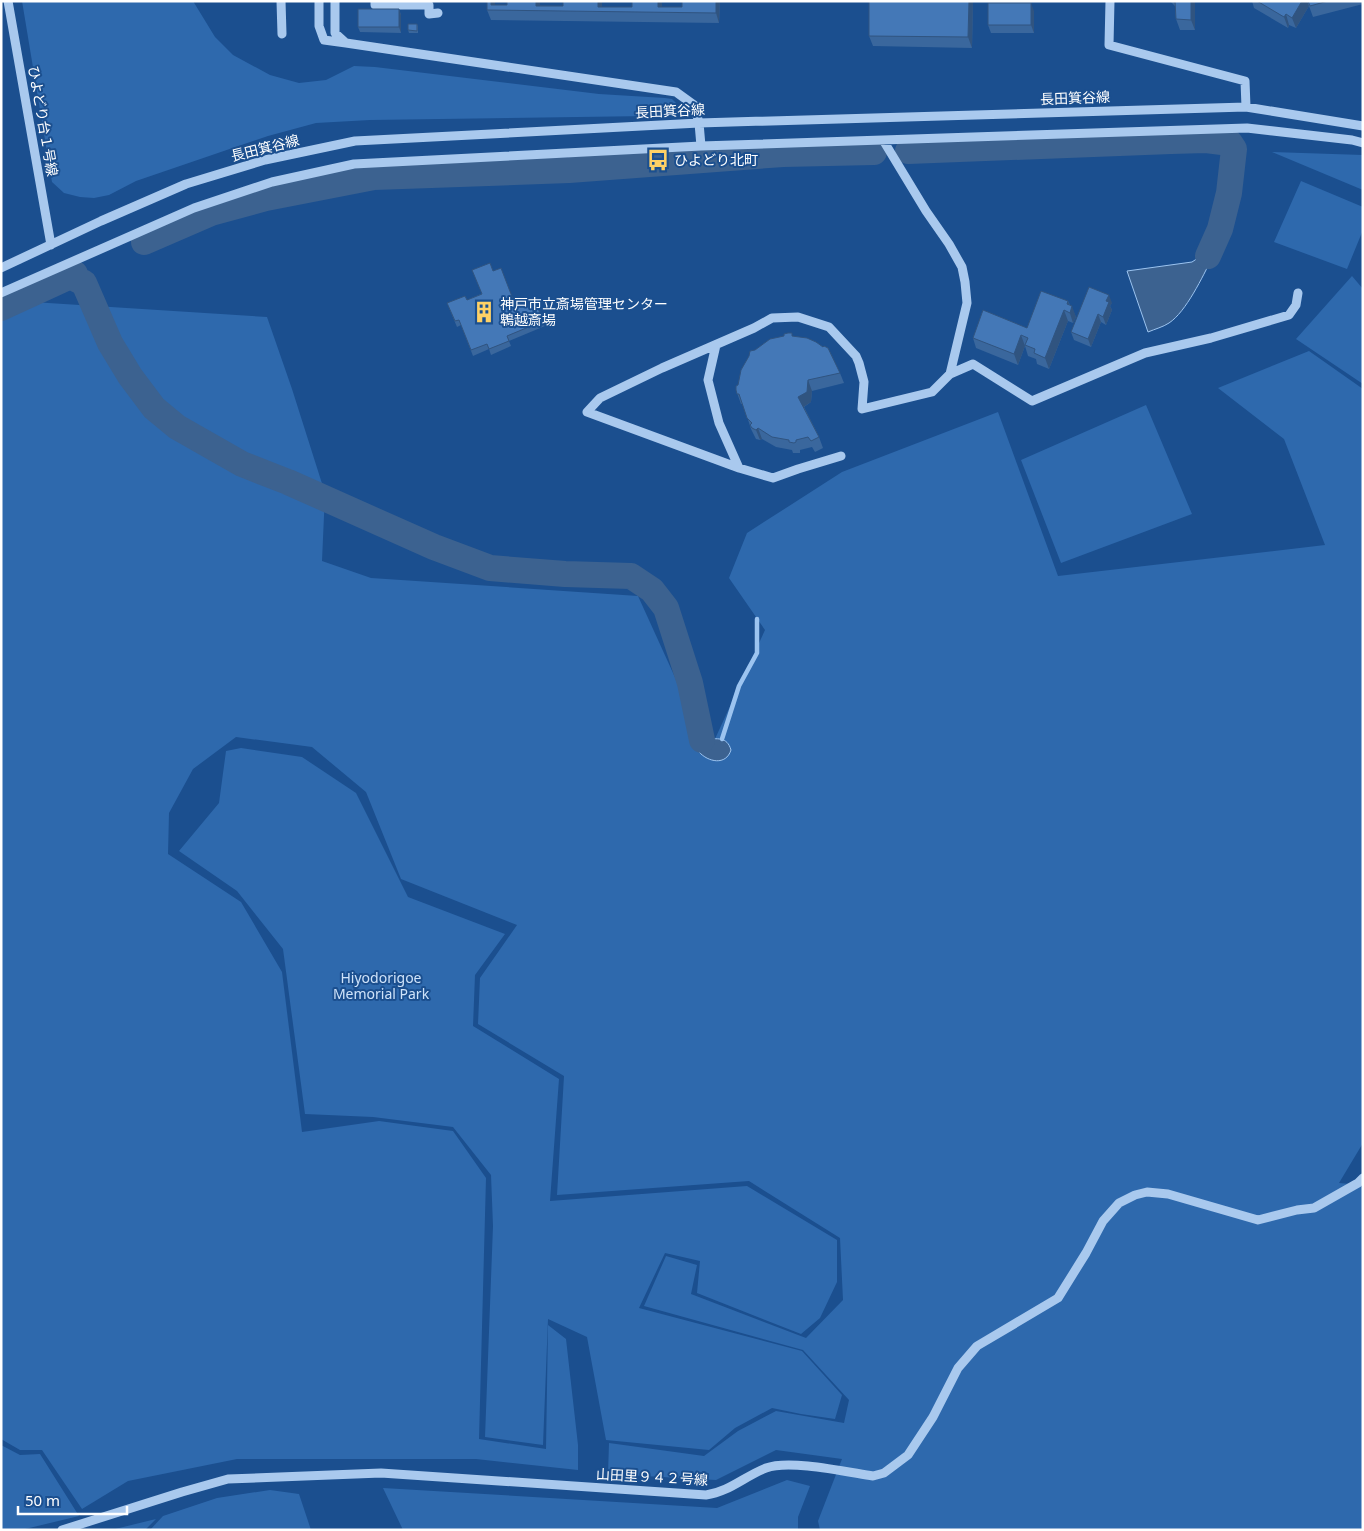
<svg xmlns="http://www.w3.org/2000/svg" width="1364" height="1531" font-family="'Noto Sans','Noto Sans JP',sans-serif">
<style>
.green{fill:#2e69ad}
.water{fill:#3c6290;stroke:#9cc4f0}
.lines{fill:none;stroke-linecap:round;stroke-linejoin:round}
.stream{stroke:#9cc4f0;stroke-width:4.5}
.river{stroke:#3c6290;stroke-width:26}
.minor{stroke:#a9c9ee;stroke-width:9}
.wall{fill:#3a679d}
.shaded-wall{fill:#305480}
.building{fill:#4478b7;stroke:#305480}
.labels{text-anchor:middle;stroke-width:4;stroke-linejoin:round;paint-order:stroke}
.street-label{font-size:14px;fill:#fff;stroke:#1b4f8f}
.poi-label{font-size:14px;fill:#fff;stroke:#1b4f8f;text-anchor:start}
.park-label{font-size:14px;fill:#cfe3fa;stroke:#1b4f8f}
</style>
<rect width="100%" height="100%" fill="#1b4f8f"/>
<path class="green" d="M22,1H193L215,37L233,55L270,75L299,83L326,80L354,66L375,67L599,94L665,98L672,99L676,103L675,109L669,115L648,116L370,120L316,123L268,136L136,181L109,195L94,198L80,197L64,193L52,182Z
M1272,152L1363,155V190Z
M1301,181L1363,207V230L1347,269L1274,242Z
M1352,276L1363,289V384L1296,339Z
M1,300L267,317L292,389L325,493L322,561L371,578L638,596L709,752L765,630L729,578L747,533L842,472L998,412L1058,576L1325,545L1284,439L1218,388L1309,351L1363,389V1143L1339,1183L1363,1185V1530H820L818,1521L842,1459L776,1450L716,1480L608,1474L609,1443L704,1456L738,1431L776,1411L844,1423L849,1400L803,1350L644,1306L666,1256L697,1265L691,1294L806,1338L843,1300L840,1238L749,1181L557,1195L564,1076L478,1024L480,978L517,925L401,879L366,792L312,747L236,737L193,769L169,813L168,854L241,902L282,972L302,1132L379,1121L453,1131L486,1178L479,1439L546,1449L548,1325L566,1339L578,1445V1470L476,1459H237L128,1481L82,1509L42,1450H20L1,1439Z
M1146,405L1192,514L1061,563L1021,460Z
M241,748L302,757L356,793L408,897L505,934L475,975L473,1026L559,1079L550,1201L747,1186L837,1240V1282L820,1318L801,1334L697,1293L700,1261L665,1253L639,1308L802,1351L842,1395L835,1419L801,1414L772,1408L735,1428L709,1450L606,1440L587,1337L548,1319L543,1445L485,1437L493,1226L491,1175L453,1127L373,1117L305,1114L283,949L237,891L179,851L219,803L226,751Z
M1,1445L20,1455L40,1454L79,1516L21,1530H1Z
M787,1480L810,1486L798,1517V1530H403L383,1488L717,1508Z
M270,1490L299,1494L311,1530H150L163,1516L217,1498Z
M156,1519L145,1530H111Z"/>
<path class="water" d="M1204,254L1212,258C1203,276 1186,312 1169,323C1163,327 1155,329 1148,332L1127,271L1192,262Z
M705,739C717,739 727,736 731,750C726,766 708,762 699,752L700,740Z"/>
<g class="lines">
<path class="stream" d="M722,739L739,686L757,653V619"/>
<path class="river" d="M908,151L1171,141L1206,140L1230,143L1234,149L1229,193L1220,229L1208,256
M144,242L211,213L266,198L374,177L569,170L783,154L874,152
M70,276L84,283L110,343L130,376L154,408L177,427L242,464L288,482L434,547L490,568L565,574L631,576L652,590L666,608L690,683L702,740
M1,308L75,274"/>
<path class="minor" d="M8,1L51,245
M281,1L282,34
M319,1V26L324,40L346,43
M335,1V33L346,43L676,92L694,105L699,123L701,146
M375,1V5H429V14L438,13
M1110,1L1109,45L1245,81L1246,107
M1,268L101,221L186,184L265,160L355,141L699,123L1246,107L1363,126
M1,293L194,208L272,182L354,164L701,146L1247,128L1352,140L1363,143
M716,345L708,380L719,423L739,468
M950,374L973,364L1032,401L1145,353L1211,338L1289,315L1296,305L1298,293
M841,456L798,469L773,478L739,468L587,412L600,398L662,368L754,328L772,318L798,317L829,327L856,356L859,363L864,382L862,409L932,392L950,374L967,303L965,282L962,267L949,244L926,211L883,140
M62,1530L182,1492L228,1479L381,1473L706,1495C729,1492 745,1476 766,1468C789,1459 847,1472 873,1476L884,1473L908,1455L933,1417L958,1368L977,1346L1058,1298L1086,1253L1103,1221L1119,1203L1135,1195L1147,1192L1168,1194L1258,1220L1297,1210L1314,1208L1358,1183L1363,1178"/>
</g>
<path class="wall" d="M487,1H495V5L563,6V1H602V7H632V1H661L662,7H682L720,1L719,23L491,20L487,10Z
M869,1H973L972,48L873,46L869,36Z
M1170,1H1195V30H1180L1176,19L1175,6Z
M1252,1H1363V4L1313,17L1309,6L1296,28L1289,25L1288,28L1254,8Z
M399,9L401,15V33L360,32L358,27Z
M1034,11V33H991L988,25Z
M417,24L418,26V33H409L408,30Z
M493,271L516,307H532L537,306L545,326L509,341L511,346L491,355L489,349L473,356L461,325L457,327L447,303L467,300L481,294Z
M1068,301L1076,317L1073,323L1068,321L1049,369L1037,364L1036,359L1028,356L1025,346L1018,365L976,348L973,338L1027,328Z
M1112,303L1110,306L1112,310L1106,325L1101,322L1091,347L1074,340L1071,332Z
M792,333V336L840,373L844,383L812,391L811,402L804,407L819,437L823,448L815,452L812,447L800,450V453H793L792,450L776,447L762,439L760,440L756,439L751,429L743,404H741L736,390L755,350L784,336Z"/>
<path class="shaded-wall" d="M491,1H495V10L491,5Z
M536,1H540V10L536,6Z
M598,1H602V11L598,7Z
M658,1H661L662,4V12L658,7Z
M716,1H720L719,23L716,13Z
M969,1H973L972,48L968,37Z
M1191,1H1195V30L1191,20Z
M1302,1H1307L1309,6L1296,28L1292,18Z
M1031,3L1034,11V33L1031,25Z
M399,9L401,15V33L399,27Z
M1286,14L1289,25L1288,28L1284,17Z
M1109,295L1112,303L1110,306L1112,310L1106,325L1103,317L1106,301Z
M1068,301L1071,310L1072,306L1076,317L1073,323L1067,304Z
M1064,310L1068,321L1049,369L1045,358Z
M1098,314L1101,322L1091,347L1088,339Z
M1021,335L1025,346L1018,365L1014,354Z
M808,380L812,391L811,402L802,408L798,397Z
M758,428L762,439L760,440L756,430Z"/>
<path class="building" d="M487,1H491V5H507V1H536V6H563V1H598V7H632V1H658V7H682V1H716V13L487,10Z
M869,1H969L968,37L869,36Z
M1175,1H1191V20L1176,19Z
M1257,1H1302L1292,18L1286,14L1284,17Z
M1308,1H1328L1310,6Z
M988,3H1031V25H988Z
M358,9H399V27H358Z
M408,24H417V31L408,30Z
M490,263L493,271L501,268L516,307L530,301L532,307L537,306L543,321L507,336L509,341L489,349L487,344L471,350L459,320L455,321L447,303L465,296L467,300L482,294L472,270Z
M1089,287L1109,295L1106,301L1109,302L1103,317L1098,314L1088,339L1071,332Z
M1041,291L1068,301L1067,304L1072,306L1070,313L1064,310L1045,358L1034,353L1035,349L1025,345L1028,338L1021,335L1014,354L973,338L983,310L1027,328Z
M788,333H792V336L807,338L816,342L823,347L824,346L828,348L840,373L808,380L807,392L798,397L819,437L811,441L808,437L796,440V442L794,443L789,442V440L772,437L758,428L756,430L752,428L750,425L752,423L747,418L739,394H737L736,390V386L738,385L741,370L749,356L750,351L755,350L770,339L784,336V334Z"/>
<defs>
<g id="bus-bare" transform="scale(1.725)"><path d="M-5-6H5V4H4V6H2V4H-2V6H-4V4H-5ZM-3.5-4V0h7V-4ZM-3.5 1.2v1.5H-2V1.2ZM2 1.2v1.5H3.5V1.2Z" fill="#ffd166" stroke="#1b4f8f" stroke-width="2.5" paint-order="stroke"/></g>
<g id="building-bare" transform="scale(1.725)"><path d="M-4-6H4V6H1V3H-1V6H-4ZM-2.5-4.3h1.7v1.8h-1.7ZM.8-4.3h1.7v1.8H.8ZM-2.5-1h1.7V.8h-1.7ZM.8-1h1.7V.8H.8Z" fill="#ffd166" stroke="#1b4f8f" stroke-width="2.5" paint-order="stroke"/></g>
</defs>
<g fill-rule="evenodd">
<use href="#bus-bare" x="658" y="160"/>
<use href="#building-bare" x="484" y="312"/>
</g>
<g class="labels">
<g class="street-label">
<text transform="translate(1075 98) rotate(-2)" y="5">長田箕谷線</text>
<text transform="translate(670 111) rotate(-3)" y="5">長田箕谷線</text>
<text transform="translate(43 121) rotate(80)" y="5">ひよどり台１号線</text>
<text transform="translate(265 148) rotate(-14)" y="5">長田箕谷線</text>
<text transform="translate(652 1477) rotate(3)" y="5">山田里９４２号線</text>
</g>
<g class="poi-label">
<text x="674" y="165">ひよどり北町</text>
<text x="500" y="309">神戸市立斎場管理センター<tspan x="500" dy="16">鵯越斎場</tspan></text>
</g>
<g class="park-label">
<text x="381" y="983">Hiyodorigoe<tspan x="381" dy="16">Memorial Park</tspan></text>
</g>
</g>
<rect width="1364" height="1531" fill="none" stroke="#ffffff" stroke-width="5"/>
<path d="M18 1506v8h109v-8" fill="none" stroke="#ffffff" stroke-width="2.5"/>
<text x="25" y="1506" font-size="15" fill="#ffffff" stroke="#1b4f8f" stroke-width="4" paint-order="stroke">50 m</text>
</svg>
